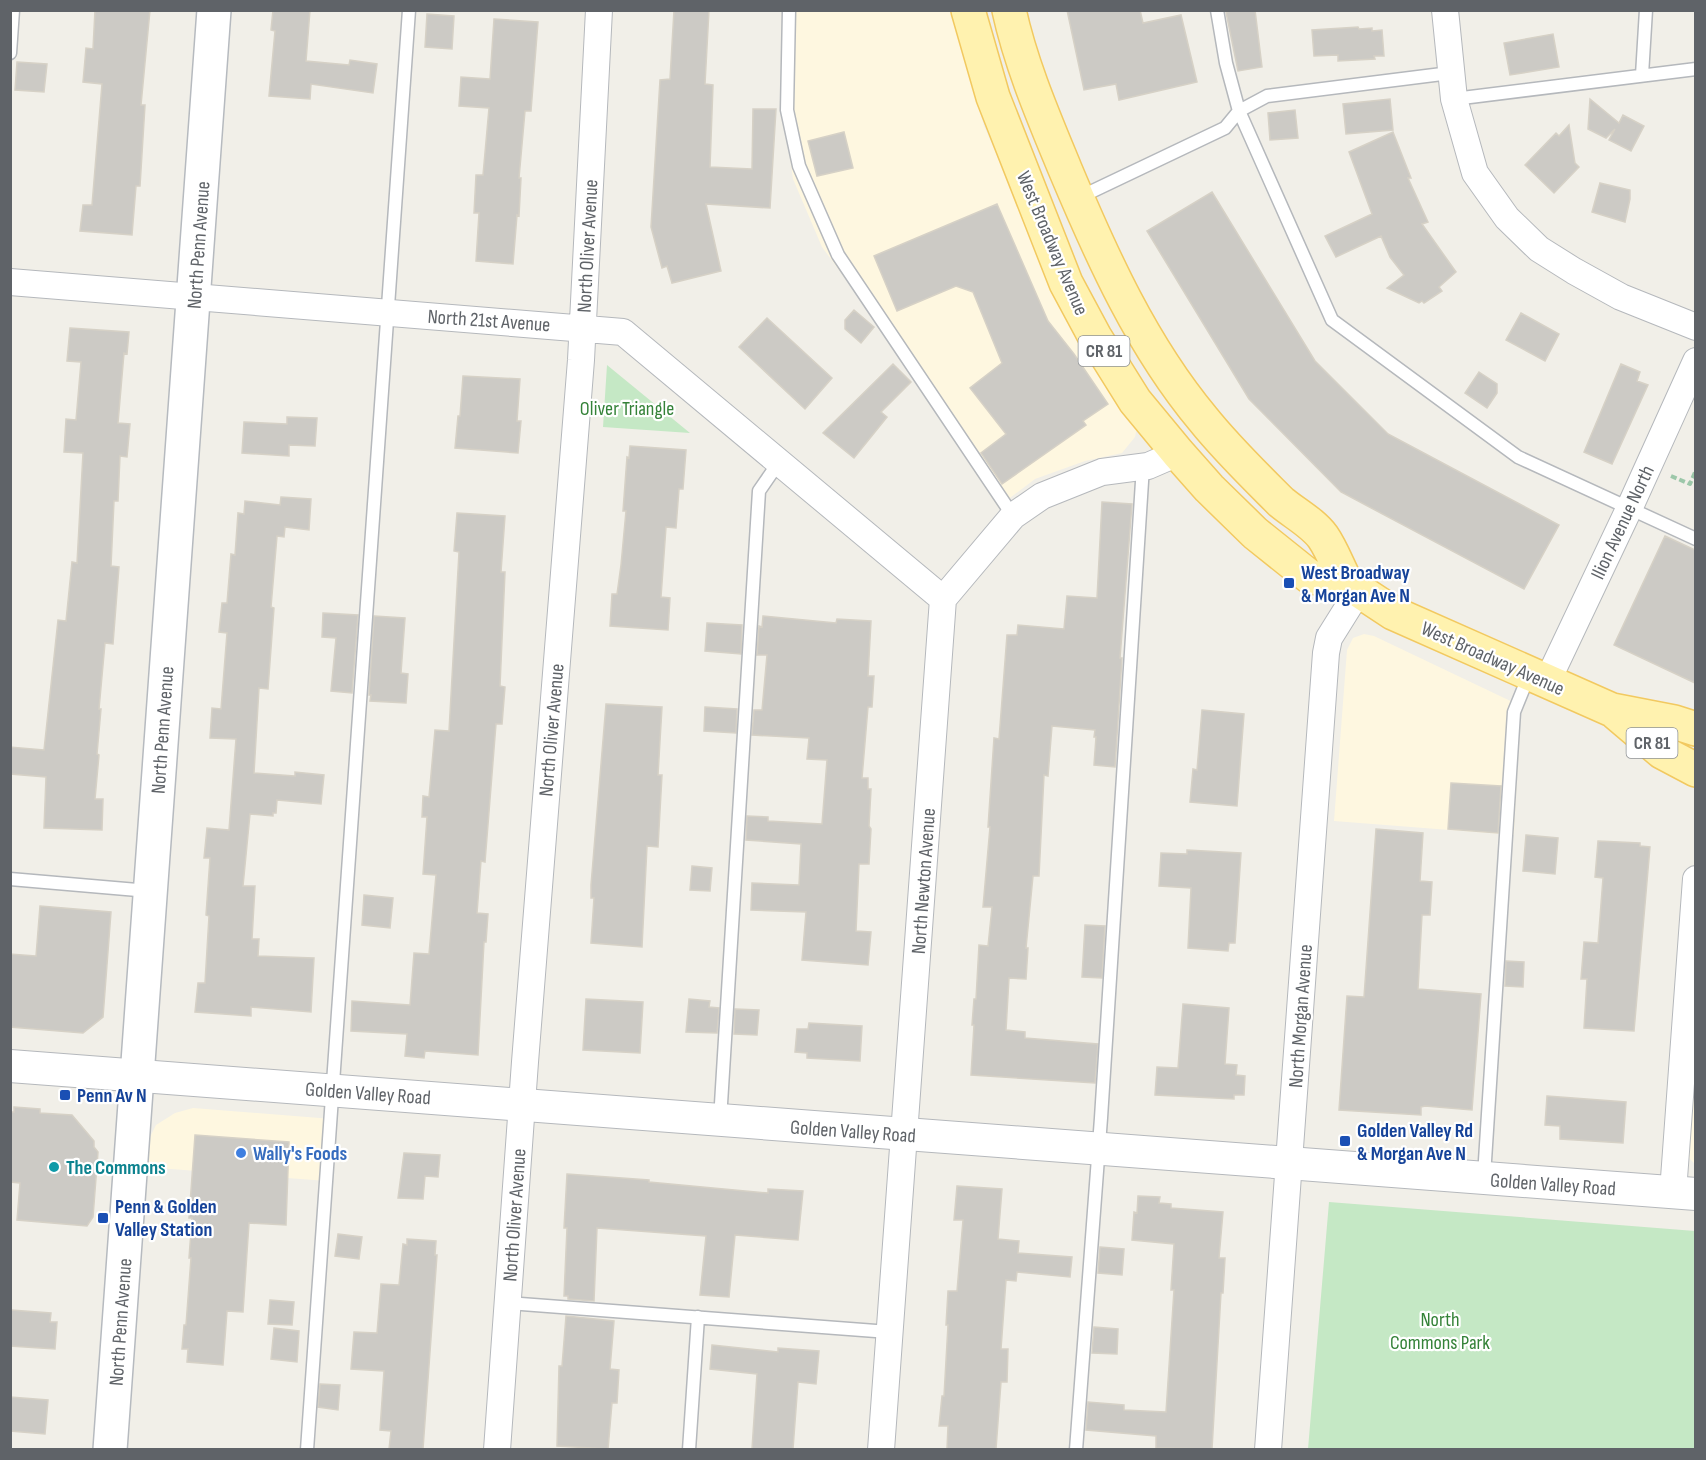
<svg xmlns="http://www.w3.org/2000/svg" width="1706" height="1460" font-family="'Sofia Sans Condensed',sans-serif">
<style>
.commercial{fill:#fef7e0}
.green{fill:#c5e8c5}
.building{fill:#cccac5;stroke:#d6d1c6;stroke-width:1.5}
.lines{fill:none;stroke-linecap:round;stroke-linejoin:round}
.service-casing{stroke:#b5b8bc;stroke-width:15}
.minor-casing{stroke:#b5b8bc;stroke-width:28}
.tertiary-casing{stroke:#b5b8bc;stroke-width:34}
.secondary-casing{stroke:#b6babf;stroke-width:36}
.primary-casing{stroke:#f2c960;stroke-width:36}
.path{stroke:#9cc7a9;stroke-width:4;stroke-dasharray:6 3;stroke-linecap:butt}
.service{stroke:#fff;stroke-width:12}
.minor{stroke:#fff;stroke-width:26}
.tertiary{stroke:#fff;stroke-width:32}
.secondary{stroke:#fff;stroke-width:33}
.primary{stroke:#fff2af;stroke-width:33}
.transit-dot{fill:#1a4fb4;stroke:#fff;stroke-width:2}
.shop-dot{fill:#3f7fe0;stroke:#fff;stroke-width:2}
.culture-dot{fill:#0f9aa8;stroke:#fff;stroke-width:2}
.labels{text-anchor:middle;stroke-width:4.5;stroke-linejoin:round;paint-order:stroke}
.shield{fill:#fff;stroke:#8f9295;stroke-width:1.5}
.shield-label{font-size:18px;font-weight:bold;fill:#5f6368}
.street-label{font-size:20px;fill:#5f6368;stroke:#fff}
.park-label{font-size:20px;fill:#348238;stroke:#fff}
.transit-label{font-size:20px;font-weight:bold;fill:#164399;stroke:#fff;text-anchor:start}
.shop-label{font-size:20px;font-weight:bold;fill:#366cbe;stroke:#fff;text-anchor:start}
.culture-label{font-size:20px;font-weight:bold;fill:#0d838f;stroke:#fff;text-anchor:start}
</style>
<rect width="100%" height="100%" fill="#f1efe8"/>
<path class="commercial" d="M782,11H951L984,126L1041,255L1137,427L1135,437L1122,453L1085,461L1035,479L998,507L855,292L822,247L793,179L783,109Z
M1364,634L1374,636L1521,706L1514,835L1334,821L1347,650L1353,638Z
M1695,1046V1164L1688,1157Z
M193,1108L332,1119L327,1181L145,1167L146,1145L156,1125L175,1113Z"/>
<path class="green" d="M607,365L690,433L603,427Z
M1329,1202L1695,1231V1449H1308Z"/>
<path class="building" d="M95,10H150L141,105H145L140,186H136L132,235L80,231L83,205H92L102,84L83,82L86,48L93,49Z
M273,10H310L306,61L349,65L350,60L377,64L373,93L311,84L310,99L269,96L275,31L271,30Z
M674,10H709L705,84L713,85L710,167L752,169L753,109H776L770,208L706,204L721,271L672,283L667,266L662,268L651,227L660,80L670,79Z
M1067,10H1140L1143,23L1181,15L1197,82L1119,100L1116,84L1084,90Z
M1237,10H1255L1262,67L1238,71L1226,12Z
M427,14L454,16L452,49L425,47Z
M494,19L538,22L531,111H525L519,178H521L519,216L517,215L513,264L476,261L479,213H474L476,175H483L489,108L459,106L461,77L490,79Z
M1358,27L1359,29L1372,28V31L1382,30L1384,56H1374L1375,59L1338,61V55L1314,56L1312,30Z
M1553,34L1559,67L1510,75L1504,43Z
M17,62L47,64L44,92L15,90Z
M1390,99L1393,130L1346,134L1343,104Z
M1590,99L1619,123L1623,115L1644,126L1631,151L1609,140L1615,129L1606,138L1588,129Z
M1295,110L1298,138L1270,140L1268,113Z
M1569,125L1575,163L1579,167L1554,193L1525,165L1556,133L1559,136Z
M844,132L853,168L817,176L808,141Z
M1393,132L1411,178H1408L1428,222L1422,224L1456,272L1439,287L1442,291L1424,303L1422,301L1419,303L1387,288L1404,275L1390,257L1381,236L1336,257L1325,236L1372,214L1349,152Z
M1600,183L1630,190V199L1625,222L1592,212Z
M1212,192L1315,361L1388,434L1559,525L1524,589L1341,492L1249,399L1147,231Z
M997,204L1048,321L1074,354L1108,404L1083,421L1086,425L1002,484L981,453L1006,434L970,388L1002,363L973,292L956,286L897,311L874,256Z
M854,310L874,327L861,343L845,329V320Z
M1521,313L1559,334L1545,361L1506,340Z
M767,318L832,378L805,409L739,347Z
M70,328L129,332L127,354L124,353L118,423L130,424L127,457L120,456L118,501H114L111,566L119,567L113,644L105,643L99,709H101L97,754L99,755L95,799H103L102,830L44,828L46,777L10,774V747L44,750L58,620L66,621L72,562L77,563L83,453L64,452L66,419L76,420L81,362L67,361Z
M893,364L911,382L881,412L887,417L854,458L823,433Z
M1621,364L1640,372L1637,381L1648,385L1612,464L1584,452Z
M1479,372L1497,384V393L1487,408L1465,393Z
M463,376L520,379L517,421H521L518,453L455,448L458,416H460Z
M287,417L317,418L315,446L289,445V456L242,453L244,422L287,424Z
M630,446L686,450L683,489H679L676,528L666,527L661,597L670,598L668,630L610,626L612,594H617L621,565L626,511H623L627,457L629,458Z
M281,497L311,499L309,530L285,527L284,537L277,536L271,607L274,608L268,689L259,688L254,773L295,776V772L324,775L321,804L277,800L276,813H273V816L250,814L243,886H255L252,939H259L258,956L314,958L311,1012L251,1007V1016L195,1012L198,983H205L209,916L206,915L210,858H204L207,828L229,830L236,739L210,738L212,708L221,709L227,633L219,632L222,603H227L231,554L235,555L238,513L244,514L245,501L280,505Z
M1102,502L1132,504L1120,658H1122L1115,767L1094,765L1096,737H1094L1095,730L1052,726L1048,776L1044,775L1039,876H1033L1026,948H1028L1026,979L1009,978L1006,1030L1025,1032V1038L1098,1044L1095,1083L971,1075L974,1025H972L974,999H976L979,945L988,946L992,907H983L990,827H988L994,738L999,739L1007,635H1017L1018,625L1064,629L1067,596L1097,598Z
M457,513L505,516L501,572H505L500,686L505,687L502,724H496L485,862L481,861L477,913L488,914L486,942H484L478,1055L425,1051L424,1058L405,1056L407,1034L351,1031L352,1001L410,1005L414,953L429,954L436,875L423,874L427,817H422L423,796L429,797L435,730L449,731L459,552L454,551Z
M1665,536L1695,550V683L1614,645Z
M323,613L358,615L352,693L331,691L336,638L322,637Z
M374,616L405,618L401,673L408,674L406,703L370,701L371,695H369Z
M763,616L836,623L837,619L871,621L868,676H874L872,707H868L862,778H868V789H871L869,826L871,829L869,864H859L856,931L871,932L868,965L802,960L806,912L751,910L752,883L799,885L801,844L746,840L747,816L768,817V821L822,824L827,760L807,759L809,738L752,735L754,710H762L767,655H757L759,626L762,627Z
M707,623L742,625L741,654L705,651Z
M606,704L662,707L658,775H662L658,847L647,846L642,947L591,943L594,898H591V885Z
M705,707L737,709L736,733L704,731Z
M1202,710L1244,714L1237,806L1190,802L1193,769L1197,770Z
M1451,783L1501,786L1498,833L1448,829Z
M1376,829L1423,833L1420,881L1432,882L1430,915H1422L1418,989L1481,994L1472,1110L1425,1106L1421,1107V1115L1339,1110L1347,996L1364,997Z
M1526,835L1558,838L1555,874L1523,871Z
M1598,841L1640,843V846L1650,847L1634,1031L1584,1028L1587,979H1581L1584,942L1598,943L1603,878L1595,877Z
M1187,850L1241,853L1235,943H1229L1228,951L1188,948L1191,888L1159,886L1161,853L1187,854Z
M692,866L712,868L710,891L690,890Z
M364,895L393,898L390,928L362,925Z
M40,906L111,912L103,1017L83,1033L10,1027V954L36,956Z
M1085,925L1105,926L1102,978L1082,977Z
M1506,961L1524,962L1523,987L1505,986Z
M586,999L643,1002L640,1053L583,1050Z
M689,999L710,1001L709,1007L719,1008L717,1033L686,1032Z
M1183,1004L1229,1008L1225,1064L1237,1065L1236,1075L1245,1076L1244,1095H1234V1099L1155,1095L1157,1067L1178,1068Z
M735,1009L759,1010L757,1035L734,1034Z
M809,1023L862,1026L860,1061L807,1058V1053L795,1052L797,1029H808Z
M1547,1096L1626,1102L1623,1143L1560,1139V1126L1545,1125Z
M14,1107L40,1109V1113L72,1115L94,1141V1147L98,1152L93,1217L87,1226L17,1220L20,1183L10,1182V1112H14Z
M195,1135L289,1142L286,1225L249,1223L243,1312L227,1311L223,1365L187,1362L188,1349H182L184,1325H186L191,1258H189L192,1218H189Z
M404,1153L440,1155L438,1177L425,1176L423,1199L398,1198Z
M567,1174L649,1180V1182L768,1193V1189L803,1191L798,1240L735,1235L729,1297L700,1295L706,1236L597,1228L594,1301L568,1299V1296H564L567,1228H564Z
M957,1186L1002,1189L998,1239L1019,1241L1018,1253L1072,1257L1070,1277L1017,1272L1016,1281L1006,1280L1001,1349H1008L1007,1382H1001L996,1449H947L948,1426H939L942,1396H944L948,1325H946L948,1291H957L963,1220H954Z
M1138,1196L1160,1197L1159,1203L1171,1204V1208L1223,1212L1219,1258H1225L1223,1293H1221L1212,1449L1156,1448V1436L1086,1430L1088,1402L1124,1405V1410L1166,1412L1174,1290H1171L1174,1244L1132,1240L1134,1212L1137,1213Z
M338,1234L362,1237L359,1259L335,1256Z
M407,1239L436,1241L435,1255H437L423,1449H389L391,1431L380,1430L384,1371L351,1369L354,1332L377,1333L381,1284L399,1285L403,1244L407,1245Z
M1100,1247L1124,1249L1122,1275L1098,1273Z
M270,1300L294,1302L292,1325L268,1324Z
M11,1310L51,1313L50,1322H57L55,1349L10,1346Z
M566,1316L614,1321L610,1369L619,1370L617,1403H612L608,1449L557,1446L559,1366H562Z
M1094,1327L1118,1329L1117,1354L1092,1353Z
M274,1328L299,1331L297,1362L271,1359Z
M712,1345L778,1352V1348L819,1351L816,1384L798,1382L793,1449H752L757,1374L710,1369Z
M320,1384L340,1385L338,1410L318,1407Z
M10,1397L48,1400L45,1434L10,1431Z"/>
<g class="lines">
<g class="service-casing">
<path id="service" d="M789,10L787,110L799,166L838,255L1013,516
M1217,10L1226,63L1239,111L1332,320L1518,457L1696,539
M10,53L13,10
M1642,75L1646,10
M1454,99L1696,69
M1078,198L1225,128L1239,111L1267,96L1450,73
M10,879L149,891
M720,1120L759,491L779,462
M1484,1176L1514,712L1529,675
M507,1303L889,1332
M307,1450L409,10
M689,1450L698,1317
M1076,1450L1101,1118L1143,466"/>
</g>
<g class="minor-casing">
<path id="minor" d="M1445,10L1454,99L1475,173L1507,218L1539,249L1574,271L1621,297L1696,327
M10,282L623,332L943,599
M1547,682L1629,509L1696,361
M1673,1192L1696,879
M497,1450L525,1062L581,360L599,10
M881,1450L943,599L1013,516L1042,496L1102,472L1148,466L1178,453
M1268,1450L1326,653L1329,638L1359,590"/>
</g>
<g class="tertiary-casing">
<path id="tertiary" d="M10,1066L1696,1194"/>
</g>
<g class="secondary-casing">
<path id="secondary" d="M110,1450L214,10"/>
</g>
<g class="primary-casing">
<path id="primary" d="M968,10L993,97L1066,283L1095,337L1135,401L1178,453L1209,488L1255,533L1310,577L1346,582L1393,613L1612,710L1674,722L1696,729
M1009,10C1021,65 1044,118 1065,169C1102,257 1142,346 1203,419C1227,449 1254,475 1281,502C1294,513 1313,523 1323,537C1332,550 1338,567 1346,582
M1616,713L1662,752L1696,770"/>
</g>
<path class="path" d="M1671,476L1690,484L1696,470"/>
<use href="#service" class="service"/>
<use href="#minor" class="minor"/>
<use href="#tertiary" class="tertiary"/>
<use href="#secondary" class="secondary"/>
<use href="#primary" class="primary"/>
</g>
<g class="transit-dot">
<rect x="1283" y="577" width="12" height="12" rx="3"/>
<rect x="59" y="1089" width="12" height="12" rx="3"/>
<rect x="1339" y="1135" width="12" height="12" rx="3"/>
<rect x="97" y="1212" width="12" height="12" rx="3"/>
</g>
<circle class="shop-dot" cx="241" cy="1153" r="6"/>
<circle class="culture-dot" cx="54" cy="1167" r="6"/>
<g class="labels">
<g class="shield">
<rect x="1078.5" y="336" width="51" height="30" rx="4.5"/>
<rect x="1626.5" y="728" width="51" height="30" rx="4.5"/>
</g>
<g class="shield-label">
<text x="1104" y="357">CR 81</text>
<text x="1652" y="749">CR 81</text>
</g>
<g class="street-label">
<text transform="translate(1053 243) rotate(67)" y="7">West Broadway Avenue</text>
<text transform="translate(198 245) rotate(-86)" y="7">North Penn Avenue</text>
<text transform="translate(587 246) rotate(-87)" y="7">North Oliver Avenue</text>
<text transform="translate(489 320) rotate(4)" y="7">North 21st Avenue</text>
<text transform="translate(1622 522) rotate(-65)" y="7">Ilion Avenue North</text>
<text transform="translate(1493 658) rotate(24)" y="7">West Broadway Avenue</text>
<text transform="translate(162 730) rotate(-86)" y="7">North Penn Avenue</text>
<text transform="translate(551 730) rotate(-85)" y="7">North Oliver Avenue</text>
<text transform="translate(923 881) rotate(-86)" y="7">North Newton Avenue</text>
<text transform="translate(1300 1016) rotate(-86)" y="7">North Morgan Avenue</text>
<text transform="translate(368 1093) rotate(4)" y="7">Golden Valley Road</text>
<text transform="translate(853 1131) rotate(4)" y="7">Golden Valley Road</text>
<text transform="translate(1553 1184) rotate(4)" y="7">Golden Valley Road</text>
<text transform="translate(514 1215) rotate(-86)" y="7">North Oliver Avenue</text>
<text transform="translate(120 1322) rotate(-86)" y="7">North Penn Avenue</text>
</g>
<g class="park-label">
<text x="627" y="415">Oliver Triangle</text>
<text x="1440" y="1326">North<tspan x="1440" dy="23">Commons Park</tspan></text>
</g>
<g class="transit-label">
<text x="1301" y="579">West Broadway<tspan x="1301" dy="23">&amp; Morgan Ave N</tspan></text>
<text x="77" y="1102">Penn Av N</text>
<text x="1357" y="1137">Golden Valley Rd<tspan x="1357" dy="23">&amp; Morgan Ave N</tspan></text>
<text x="115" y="1213">Penn &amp; Golden<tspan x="115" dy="23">Valley Station</tspan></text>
</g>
<g class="shop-label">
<text x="253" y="1160">Wally's Foods</text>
</g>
<g class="culture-label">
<text x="66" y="1174">The Commons</text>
</g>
</g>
<rect width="1706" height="1460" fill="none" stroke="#5f6368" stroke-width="24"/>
</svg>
